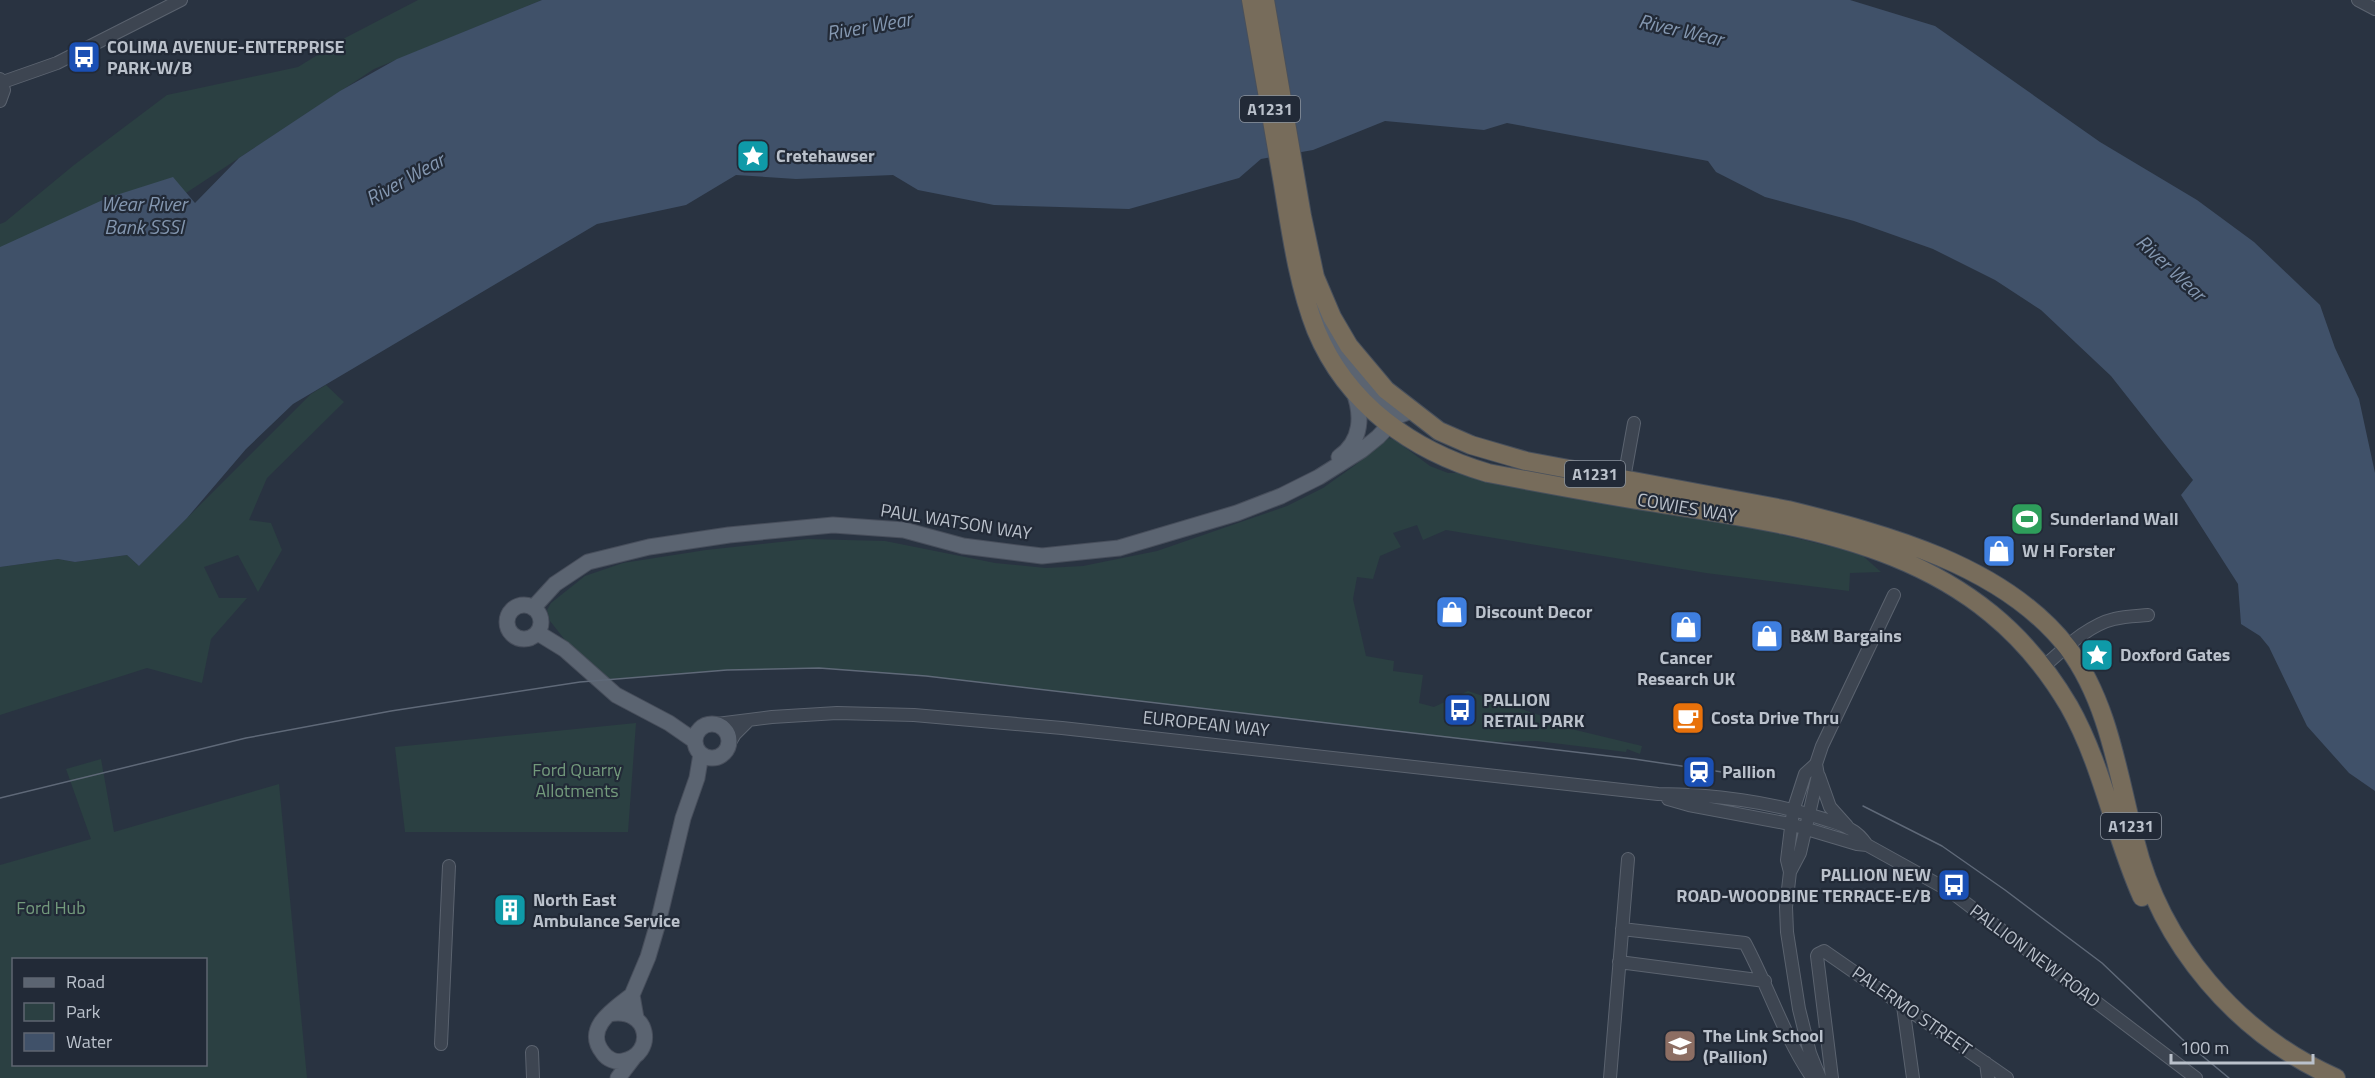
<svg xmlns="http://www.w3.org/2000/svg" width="2375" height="1078" font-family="'Titillium Web',sans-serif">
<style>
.green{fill:#2b4042;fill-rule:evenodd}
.water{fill:#405169}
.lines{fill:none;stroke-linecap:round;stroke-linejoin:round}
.minor-casing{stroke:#5b636f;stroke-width:14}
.major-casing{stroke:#474e5b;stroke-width:17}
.highway-casing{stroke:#48505c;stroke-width:20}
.minor{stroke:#3d4551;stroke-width:12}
.major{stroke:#5b6471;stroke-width:15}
.highway{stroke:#776c5b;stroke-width:18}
.tram{stroke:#5f6978;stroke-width:1.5}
.labels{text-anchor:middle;stroke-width:4.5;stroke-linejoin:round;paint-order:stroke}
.shield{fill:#222a37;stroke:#8c949f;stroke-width:1.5}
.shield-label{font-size:16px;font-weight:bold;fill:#bac1cb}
.poi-label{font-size:18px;font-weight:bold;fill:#bac1cb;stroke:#222a37;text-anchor:start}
.street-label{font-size:18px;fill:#bac1cb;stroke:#222a37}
.park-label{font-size:18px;fill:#739a7c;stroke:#222a37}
.water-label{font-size:20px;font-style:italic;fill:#8497b0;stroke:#222a37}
</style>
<rect width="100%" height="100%" fill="#293341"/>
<path class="green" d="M418,0H542L374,69L130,230L0,257V224L5,222L74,165L167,95L298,67L345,38Z
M326,385L344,402L267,478L249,520L271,523L282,550L258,592L238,555L204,567L219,598H247L211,639L202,683L147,668L0,715V567L58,559L75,562L127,555L139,566L311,394Z
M1389,438L1395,440L1430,466L1448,473H1462L1497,483L1758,529L1837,548L1863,556L1881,572L1850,573L1849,591L1706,573L1446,530L1423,540L1417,525L1393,533L1401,547L1380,556L1373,579L1357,577L1353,599L1366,656L1394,661L1393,671L1423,675L1419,703L1434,707L1468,691L1554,720L1559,726L1642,746L1640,754L1627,749L1626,752L1537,741L1485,742L926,676L819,668L727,670L609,679L569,645L550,621L547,610L551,603L585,576L623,563L706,550L808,539L885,541L995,563L1046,568L1083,566L1157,551L1287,506L1323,488L1354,466Z
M636,723L628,832H405L395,747Z
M101,759L114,832L279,784L307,1078H0V865L91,839L66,769ZM14,960H206V1064H14Z"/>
<path class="water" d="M542,0H1850L1935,26L2100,142L2197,200L2254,242L2320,305L2335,348L2359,399L2375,473V791L2349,773L2307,726L2269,647L2260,636L2241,624L2238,584L2181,495L2193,480L2111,376L2041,310L1995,280L1933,249L1854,221L1765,197L1716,172L1708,161L1507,123L1484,130L1385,121L1313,150L1261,159L1239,178L1129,209L994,205L918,190L893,175L796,179L736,175L686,205L597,224L293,404L246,449L187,518L139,566L127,555L75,562L58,559L0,567V247L107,198L173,177L195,203L239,158L340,91L397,59Z"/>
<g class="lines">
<g class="minor-casing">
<path id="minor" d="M2358,0L2375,9
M0,79L4,90L0,101
M3,82L57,63L181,0
M1623,484L1634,423
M2043,667C2063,650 2088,625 2114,619C2125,616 2137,616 2148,615
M717,724L772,717L837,713L914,715L1062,728L1658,794C1712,794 1772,802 1824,819C1833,822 1843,824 1850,829C1858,833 1862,838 1867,845L1950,891L2196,1078
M729,744L735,734L748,721
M1816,764L1805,774L1793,811L1787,860L1790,872L1786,907L1787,932L1799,1009L1810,1053L1820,1078
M1819,776L1830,807L1847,826
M1668,799L1689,805L1790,824L1857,844L1867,845
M1790,872L1800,853L1818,775L1816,764L1822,746L1894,595
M1622,929L1745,943C1768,986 1784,1036 1811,1076L1820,1078
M1619,962L1765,981
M1903,1006L1913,1078
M441,1044L449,866
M532,1052L533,1078
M1986,1063L1988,1078
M1610,1078L1628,859
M1832,1078L1817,956L1818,954L1824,951L2007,1078"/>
</g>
<g class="major-casing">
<path id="major" d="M1323,307C1327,335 1344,362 1363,383C1371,393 1382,401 1389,411V426
M1339,457C1362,441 1363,415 1353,390
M507 622a17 17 0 1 1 34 0a17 17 0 1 1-34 0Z
M533,608L555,584L588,562L649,547L729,535L833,525L904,530L963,546L1042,556L1119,548L1237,513L1281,496L1319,477L1362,450L1378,437L1398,416L1411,411
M538,633L564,649L616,695L669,723L695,741
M695 741a17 17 0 1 1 34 0a17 17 0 1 1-34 0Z
M609,1014C651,1006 656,1055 623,1061C616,1063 607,1059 603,1053C583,1028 614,1009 632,995
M636,1018L632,995L648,957L658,923L683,818L697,778L701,754
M618,1078L634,1057"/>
</g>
<g class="highway-casing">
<path id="highway" d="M1251,0C1262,61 1272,123 1283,184C1291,233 1298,284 1316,330C1347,405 1413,451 1488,473C1546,484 1604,495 1663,504C1824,529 1979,552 2069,706C2103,766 2114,835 2142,897
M1265,0L1302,216L1315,277L1332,317L1349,346L1386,390L1439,431L1471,445L1526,461L1788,510C1885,534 2004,565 2068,648C2109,703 2118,775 2135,840C2161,945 2237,1034 2336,1078"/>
</g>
<use href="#minor" class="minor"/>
<use href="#major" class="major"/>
<use href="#highway" class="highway"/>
<path class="tram" d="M0,798L246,738L391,711L580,682L727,670L819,668L926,676L1634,759L1756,777
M1863,806L1942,846L2005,890L2102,963L2182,1039L2229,1078"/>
</g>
<defs>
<g id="bus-square" transform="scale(1.725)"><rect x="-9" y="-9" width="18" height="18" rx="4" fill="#1a4fb4" stroke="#222a37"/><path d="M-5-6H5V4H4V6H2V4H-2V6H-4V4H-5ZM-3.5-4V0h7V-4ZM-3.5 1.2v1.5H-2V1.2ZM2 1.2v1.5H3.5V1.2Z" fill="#fff"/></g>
<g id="sight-square" transform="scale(1.725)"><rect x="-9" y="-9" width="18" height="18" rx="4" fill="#0f9aa8" stroke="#222a37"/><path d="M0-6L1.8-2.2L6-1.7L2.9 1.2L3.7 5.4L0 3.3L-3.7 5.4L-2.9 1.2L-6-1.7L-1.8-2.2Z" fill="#fff"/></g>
<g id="stadium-square" transform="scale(1.725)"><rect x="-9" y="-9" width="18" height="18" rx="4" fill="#2e9e5b" stroke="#222a37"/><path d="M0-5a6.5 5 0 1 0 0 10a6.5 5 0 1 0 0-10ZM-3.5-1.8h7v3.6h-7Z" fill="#fff"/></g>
<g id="shop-square" transform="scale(1.725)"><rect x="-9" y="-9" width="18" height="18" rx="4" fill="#3f7fe0" stroke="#222a37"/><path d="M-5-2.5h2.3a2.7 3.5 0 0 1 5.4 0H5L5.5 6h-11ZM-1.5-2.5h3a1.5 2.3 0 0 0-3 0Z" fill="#fff"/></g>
<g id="cafe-square" transform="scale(1.725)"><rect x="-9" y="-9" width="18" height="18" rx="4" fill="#e8710a" stroke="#222a37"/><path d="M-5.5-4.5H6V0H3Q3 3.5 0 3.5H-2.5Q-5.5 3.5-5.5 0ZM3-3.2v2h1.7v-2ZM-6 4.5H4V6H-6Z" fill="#fff"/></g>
<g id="station-square" transform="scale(1.725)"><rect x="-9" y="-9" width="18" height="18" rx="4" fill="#1a4fb4" stroke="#222a37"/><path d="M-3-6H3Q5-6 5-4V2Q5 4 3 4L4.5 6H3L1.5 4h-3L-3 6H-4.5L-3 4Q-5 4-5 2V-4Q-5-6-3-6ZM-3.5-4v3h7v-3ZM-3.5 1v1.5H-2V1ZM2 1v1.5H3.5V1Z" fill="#fff"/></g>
<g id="building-square" transform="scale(1.725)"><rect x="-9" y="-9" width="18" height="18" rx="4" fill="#0f9aa8" stroke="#222a37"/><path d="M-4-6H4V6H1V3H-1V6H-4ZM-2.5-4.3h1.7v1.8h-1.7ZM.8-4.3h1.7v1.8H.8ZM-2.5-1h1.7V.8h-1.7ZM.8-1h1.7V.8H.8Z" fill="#fff"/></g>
<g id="school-square" transform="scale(1.725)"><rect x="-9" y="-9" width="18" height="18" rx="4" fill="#8d6e63" stroke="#222a37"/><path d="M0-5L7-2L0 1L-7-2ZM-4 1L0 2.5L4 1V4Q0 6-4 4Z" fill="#fff"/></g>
</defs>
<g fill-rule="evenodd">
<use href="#bus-square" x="84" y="57"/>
<use href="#sight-square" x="753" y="156"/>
<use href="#stadium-square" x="2027" y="519"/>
<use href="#shop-square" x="1999" y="551"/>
<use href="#shop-square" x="1452" y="612"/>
<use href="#shop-square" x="1686" y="627"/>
<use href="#shop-square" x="1767" y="636"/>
<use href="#sight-square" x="2097" y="655"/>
<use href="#bus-square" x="1460" y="710"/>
<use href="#cafe-square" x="1688" y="718"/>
<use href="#station-square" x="1699" y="772"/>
<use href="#bus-square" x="1954" y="885"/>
<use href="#building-square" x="510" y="910"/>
<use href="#school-square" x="1680" y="1046"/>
</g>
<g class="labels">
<g class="shield">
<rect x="1240" y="96" width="60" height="26" rx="4.5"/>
<rect x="1565" y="461" width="60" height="26" rx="4.5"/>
<rect x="2101" y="813" width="60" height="26" rx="4.5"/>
</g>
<g class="shield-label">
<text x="1270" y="115">A1231</text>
<text x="1595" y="480">A1231</text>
<text x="2131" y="832">A1231</text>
</g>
<g class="poi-label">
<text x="107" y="53">COLIMA AVENUE-ENTERPRISE<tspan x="107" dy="21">PARK-W/B</tspan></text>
<text x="776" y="162">Cretehawser</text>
<text x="2050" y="525">Sunderland Wall</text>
<text x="2022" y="557">W H Forster</text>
<text x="1475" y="618">Discount Decor</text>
<text x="1790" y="642">B&amp;M Bargains</text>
<text x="2120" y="661">Doxford Gates</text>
<text x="1686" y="664" text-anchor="middle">Cancer<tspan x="1686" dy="21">Research UK</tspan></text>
<text x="1483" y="706">PALLION<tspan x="1483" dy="21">RETAIL PARK</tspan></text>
<text x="1711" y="724">Costa Drive Thru</text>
<text x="1722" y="778">Pallion</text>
<text x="1931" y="881" text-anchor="end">PALLION NEW<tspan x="1931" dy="21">ROAD-WOODBINE TERRACE-E/B</tspan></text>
<text x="533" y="906">North East<tspan x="533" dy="21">Ambulance Service</tspan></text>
<text x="1703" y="1042">The Link School<tspan x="1703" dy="21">(Pallion)</tspan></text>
</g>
<g class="street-label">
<text transform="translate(1687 508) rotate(10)" y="6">COWIES WAY</text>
<text transform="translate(956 522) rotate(9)" y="6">PAUL WATSON WAY</text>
<text transform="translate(1206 724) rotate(6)" y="6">EUROPEAN WAY</text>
<text transform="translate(2035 956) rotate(37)" y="6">PALLION NEW ROAD</text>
<text transform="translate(1912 1011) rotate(35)" y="6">PALERMO STREET</text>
</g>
<g class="park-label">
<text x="577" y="776">Ford Quarry<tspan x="577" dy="21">Allotments</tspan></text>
<text x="51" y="914">Ford Hub</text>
</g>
<g class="water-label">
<text transform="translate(869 26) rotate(-10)" y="7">River Wear</text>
<text transform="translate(1681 30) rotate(13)" y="7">River Wear</text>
<text transform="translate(405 179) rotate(-29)" y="7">River Wear</text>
<text x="144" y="211">Wear River<tspan x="144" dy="23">Bank SSSI</tspan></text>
<text transform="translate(2171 268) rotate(43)" y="7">River Wear</text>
</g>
</g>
<rect x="12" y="958" width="195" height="108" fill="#222a37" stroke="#5f6672" stroke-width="1.5"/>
<rect x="24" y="978" width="30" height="9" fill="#5b6471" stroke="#5f6672" stroke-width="1.5"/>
<text x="66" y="988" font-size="18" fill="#bac1cb">Road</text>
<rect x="24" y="1003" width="30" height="18" fill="#2b4042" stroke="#5f6672" stroke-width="1.5"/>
<text x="66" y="1018" font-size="18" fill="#bac1cb">Park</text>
<rect x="24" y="1033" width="30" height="18" fill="#405169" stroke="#5f6672" stroke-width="1.5"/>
<text x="66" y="1048" font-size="18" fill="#bac1cb">Water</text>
<path d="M2171 1054v9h142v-9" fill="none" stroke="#bac1cb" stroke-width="3"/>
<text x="2180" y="1054" font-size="18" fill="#bac1cb" stroke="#222a37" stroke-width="4.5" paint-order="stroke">100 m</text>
</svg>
